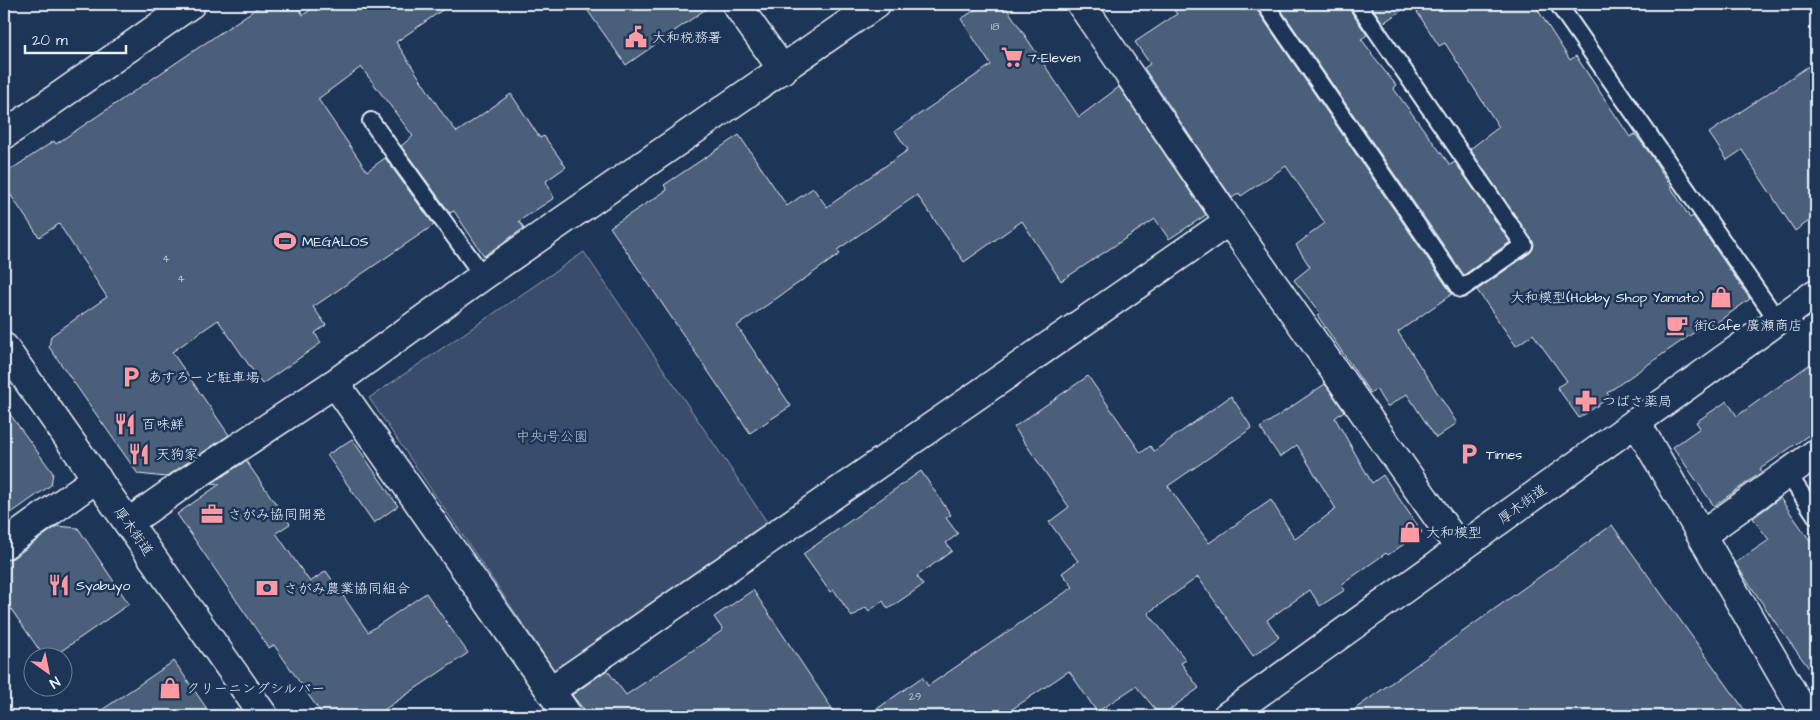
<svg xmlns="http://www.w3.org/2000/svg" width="1820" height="720" font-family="'Architects Daughter','Klee One',sans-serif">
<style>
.green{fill:#374d6c;stroke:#909fb2}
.building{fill:#495e7a;stroke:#e8f1f8}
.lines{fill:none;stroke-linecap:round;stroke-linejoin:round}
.lane-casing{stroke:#e8f1f8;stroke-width:20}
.street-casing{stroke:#e8f1f8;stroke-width:31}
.primary-casing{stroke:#e8f1f8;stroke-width:31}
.lane{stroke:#1d3557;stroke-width:16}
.street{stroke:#1d3557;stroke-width:28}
.primary{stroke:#1d3557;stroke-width:28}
.labels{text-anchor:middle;stroke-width:5;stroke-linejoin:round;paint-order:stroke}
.number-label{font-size:11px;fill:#c0ccd8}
.poi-label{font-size:14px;fill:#e8f1f8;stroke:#1d3557;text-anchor:start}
.park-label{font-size:14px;fill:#b3c0ce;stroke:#1d3557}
.street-label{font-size:14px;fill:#e8f1f8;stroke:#1d3557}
</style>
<rect width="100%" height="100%" fill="#1d3557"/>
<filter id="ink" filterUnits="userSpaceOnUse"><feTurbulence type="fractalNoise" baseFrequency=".02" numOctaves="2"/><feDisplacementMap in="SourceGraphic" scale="10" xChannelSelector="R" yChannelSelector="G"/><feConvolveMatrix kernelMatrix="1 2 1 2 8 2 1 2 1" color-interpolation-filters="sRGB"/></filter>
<g filter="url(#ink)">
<path class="green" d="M584,252L769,525L555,671L369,398Z"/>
<path class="building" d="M263,4H296L303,15L319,4H451L396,42L443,114L457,132L511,94L540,138L544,136L566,167L546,181L554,198L519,221L524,228L484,256L454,211L450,213L401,146L413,136L361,67L318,99L367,171L385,158L434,225L313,307L326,325L315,333L321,343L262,384L218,320L172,352L229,435L166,477L138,474L49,347L51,336L107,297L59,224L39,237L4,185V174L54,141L56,144Z
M583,4H713L626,65Z
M984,4H1004L1079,117L1119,87L1206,215L1169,239L1155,219L1061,281L1022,221L964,262L917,195L837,250L840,254L737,326L791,406L750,433L610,227L667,190L664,185L739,135L787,206L813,188L827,207L908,150L895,131L991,65L961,19Z
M1169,4H1255L1257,10L1452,294L1398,332L1457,423L1436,438L1407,394L1387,407L1376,389L1370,393L1317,315L1320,313L1294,280L1310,267L1296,245L1325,223L1286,166L1241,196L1239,193L1232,198L1144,68L1150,64L1135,42L1177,14Z
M1277,4H1348L1350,10L1367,35L1361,39L1372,53L1371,54L1396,85L1393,88L1450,165L1455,162L1510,242L1464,275Z
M1370,4H1411L1383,23Z
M1412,4H1534L1570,60L1576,56L1630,137L1635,134L1651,155L1690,218L1693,216L1750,299L1712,326L1709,322L1607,393L1610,397L1579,418L1557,387L1567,381L1533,334L1516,346L1477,290L1530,253L1533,249L1534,244L1470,149L1499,127L1445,43L1439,46Z
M1816,61V216L1795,231L1742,150L1727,160L1709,133Z
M1816,360V430L1760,469L1762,472L1714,506L1673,447L1700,428L1696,422L1727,401L1737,416Z
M1088,376L1141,453L1150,446L1154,451L1231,396L1252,428L1168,486L1209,543L1271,500L1295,539L1336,509L1297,445L1280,457L1260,428L1325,384L1344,411L1335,418L1372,483L1383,475L1422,532L1388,555L1386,553L1341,585L1345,590L1320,606L1310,590L1267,620L1279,637L1253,656L1198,577L1148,613L1186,660L1181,663L1199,688L1161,716L1136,686L1097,712L1069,671L1002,716H867L922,677L928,686L1073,587L1062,573L1078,561L1049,522L1069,507L1014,427Z
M4,406L53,473L51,485L4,518Z
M352,439L398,506L374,523L327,455Z
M246,461L290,524L276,533L310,582L326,571L368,632L426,593L468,653L375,716H323L274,645L269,648L177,514L220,484L212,483Z
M921,471L951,515L946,518L958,534L946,543L952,551L917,576L923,585L888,609L883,601L869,611L866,607L852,617L834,590L830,592L803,554Z
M1780,498L1816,549V678L1775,622L1735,563L1769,540L1753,518Z
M1612,525L1749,716H1345Z
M57,526L78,528L129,604L51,658H45L4,599V560L13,558Z
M753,590L837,716H589L572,695L607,670L626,695L723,630L714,617Z
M174,661L212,716H93Z"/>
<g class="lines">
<g class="lane-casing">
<path id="lane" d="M1265,4L1461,289L1524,245L1358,4
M1558,4L1778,321
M371,121L483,276
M1788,474L1816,516"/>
</g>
<g class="street-casing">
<path id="street" d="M736,4L783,70
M1081,4L1229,221L1460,549
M4,135L191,4
M335,383L568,716
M1636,422L1806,716
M128,523L189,480L335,383L483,276L876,4
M1702,535L1816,453
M4,545L97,478
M550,691L1229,221"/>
</g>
<g class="primary-casing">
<path id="primary" d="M4,347L264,716
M1227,716L1816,293"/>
</g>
<use href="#lane" class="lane"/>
<use href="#street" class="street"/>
<use href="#primary" class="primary"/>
</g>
</g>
<defs>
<g id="civic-bare" transform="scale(1.725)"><path d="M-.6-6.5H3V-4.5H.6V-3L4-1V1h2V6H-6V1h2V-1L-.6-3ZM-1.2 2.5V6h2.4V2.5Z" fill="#ff9aa2" stroke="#1d3557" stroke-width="2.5" paint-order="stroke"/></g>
<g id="supermarket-bare" transform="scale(1.725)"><path d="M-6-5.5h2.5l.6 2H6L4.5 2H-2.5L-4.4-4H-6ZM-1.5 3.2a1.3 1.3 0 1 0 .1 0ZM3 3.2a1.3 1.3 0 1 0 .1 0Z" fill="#ff9aa2" stroke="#1d3557" stroke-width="2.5" paint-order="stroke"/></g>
<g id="stadium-bare" transform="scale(1.725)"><path d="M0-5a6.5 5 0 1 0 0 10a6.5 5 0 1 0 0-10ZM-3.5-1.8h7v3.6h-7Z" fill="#ff9aa2" stroke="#1d3557" stroke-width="2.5" paint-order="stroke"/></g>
<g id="shop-bare" transform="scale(1.725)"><path d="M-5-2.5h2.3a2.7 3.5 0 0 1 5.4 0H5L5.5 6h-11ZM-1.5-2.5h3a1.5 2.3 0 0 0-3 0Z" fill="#ff9aa2" stroke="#1d3557" stroke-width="2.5" paint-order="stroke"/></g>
<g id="cafe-bare" transform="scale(1.725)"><path d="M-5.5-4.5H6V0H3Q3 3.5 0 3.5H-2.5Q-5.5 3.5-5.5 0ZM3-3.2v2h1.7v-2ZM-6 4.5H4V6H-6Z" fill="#ff9aa2" stroke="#1d3557" stroke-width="2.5" paint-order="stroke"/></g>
<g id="parking-bare" transform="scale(1.725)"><path d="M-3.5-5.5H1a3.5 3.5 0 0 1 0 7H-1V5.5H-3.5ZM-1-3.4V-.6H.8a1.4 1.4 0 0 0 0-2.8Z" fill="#ff9aa2" stroke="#1d3557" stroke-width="2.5" paint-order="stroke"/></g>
<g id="pharmacy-bare" transform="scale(1.725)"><path d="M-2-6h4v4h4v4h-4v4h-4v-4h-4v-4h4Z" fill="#ff9aa2" stroke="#1d3557" stroke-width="2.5" paint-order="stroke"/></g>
<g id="restaurant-bare" transform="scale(1.725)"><path d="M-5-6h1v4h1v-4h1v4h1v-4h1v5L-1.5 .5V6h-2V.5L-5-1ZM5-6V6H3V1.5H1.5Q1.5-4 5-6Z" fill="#ff9aa2" stroke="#1d3557" stroke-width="2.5" paint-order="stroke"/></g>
<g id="office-bare" transform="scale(1.725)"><path d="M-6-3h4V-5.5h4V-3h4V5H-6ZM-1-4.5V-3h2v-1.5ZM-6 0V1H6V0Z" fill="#ff9aa2" stroke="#1d3557" stroke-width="2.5" paint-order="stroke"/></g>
<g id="bank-bare" transform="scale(1.725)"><path d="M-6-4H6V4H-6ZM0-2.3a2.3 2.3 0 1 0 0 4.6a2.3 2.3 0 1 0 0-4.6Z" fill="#ff9aa2" stroke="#1d3557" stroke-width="2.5" paint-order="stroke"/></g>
</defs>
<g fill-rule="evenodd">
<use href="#civic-bare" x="636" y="37"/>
<use href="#supermarket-bare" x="1012" y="57"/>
<use href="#stadium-bare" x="285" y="241"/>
<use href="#shop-bare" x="1721" y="297"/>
<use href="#cafe-bare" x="1677" y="325"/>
<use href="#parking-bare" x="131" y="377"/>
<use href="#pharmacy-bare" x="1586" y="401"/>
<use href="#restaurant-bare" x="125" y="424"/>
<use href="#restaurant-bare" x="139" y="454"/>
<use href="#parking-bare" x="1469" y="454"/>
<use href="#office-bare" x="212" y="514"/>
<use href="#shop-bare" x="1410" y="532"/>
<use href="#restaurant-bare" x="59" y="585"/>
<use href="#bank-bare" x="267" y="588"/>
<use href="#shop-bare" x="170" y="688"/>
</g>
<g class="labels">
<g class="number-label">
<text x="995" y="30">18</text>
<text x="166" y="262">4</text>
<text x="181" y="282">4</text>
<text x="915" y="700">29</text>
</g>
<g class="poi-label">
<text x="652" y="42">大和税務署</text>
<text x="1028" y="62">7-Eleven</text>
<text x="302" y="246">MEGALOS</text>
<text x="1704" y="302" text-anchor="end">大和模型(Hobby Shop Yamato)</text>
<text x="1694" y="330">街Cafe 廣瀬商店</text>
<text x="148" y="382">あすろーど駐車場</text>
<text x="1602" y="406">つばさ薬局</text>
<text x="142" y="429">百味鮮</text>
<text x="156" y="459">天狗家</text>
<text x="1486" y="459">Times</text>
<text x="228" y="519">さがみ協同開発</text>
<text x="1426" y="537">大和模型</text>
<text x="76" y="590">Syabuyo</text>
<text x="284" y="593">さがみ農業協同組合</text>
<text x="186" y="693">クリーニングシルバー</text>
</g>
<g class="park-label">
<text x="552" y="441">中央1号公園</text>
</g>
<g class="street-label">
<text transform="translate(1522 504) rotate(-36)" y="5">厚木街道</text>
<text transform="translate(134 531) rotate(55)" y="5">厚木街道</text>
</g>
</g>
<rect width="1820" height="720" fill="none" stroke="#1d3557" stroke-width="20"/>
<rect x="10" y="10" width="1800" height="700" fill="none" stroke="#e8f1f8" stroke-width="2" filter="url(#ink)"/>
<g transform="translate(48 672) rotate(147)"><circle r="24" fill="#1d3557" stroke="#6e8097"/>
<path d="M0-4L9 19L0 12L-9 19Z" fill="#ff9aa2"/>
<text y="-8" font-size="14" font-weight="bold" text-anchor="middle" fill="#e8f1f8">N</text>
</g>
<path d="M25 45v8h101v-8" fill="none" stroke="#e8f1f8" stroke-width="2.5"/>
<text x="32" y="45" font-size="15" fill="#e8f1f8" stroke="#1d3557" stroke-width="4" paint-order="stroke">20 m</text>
</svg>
